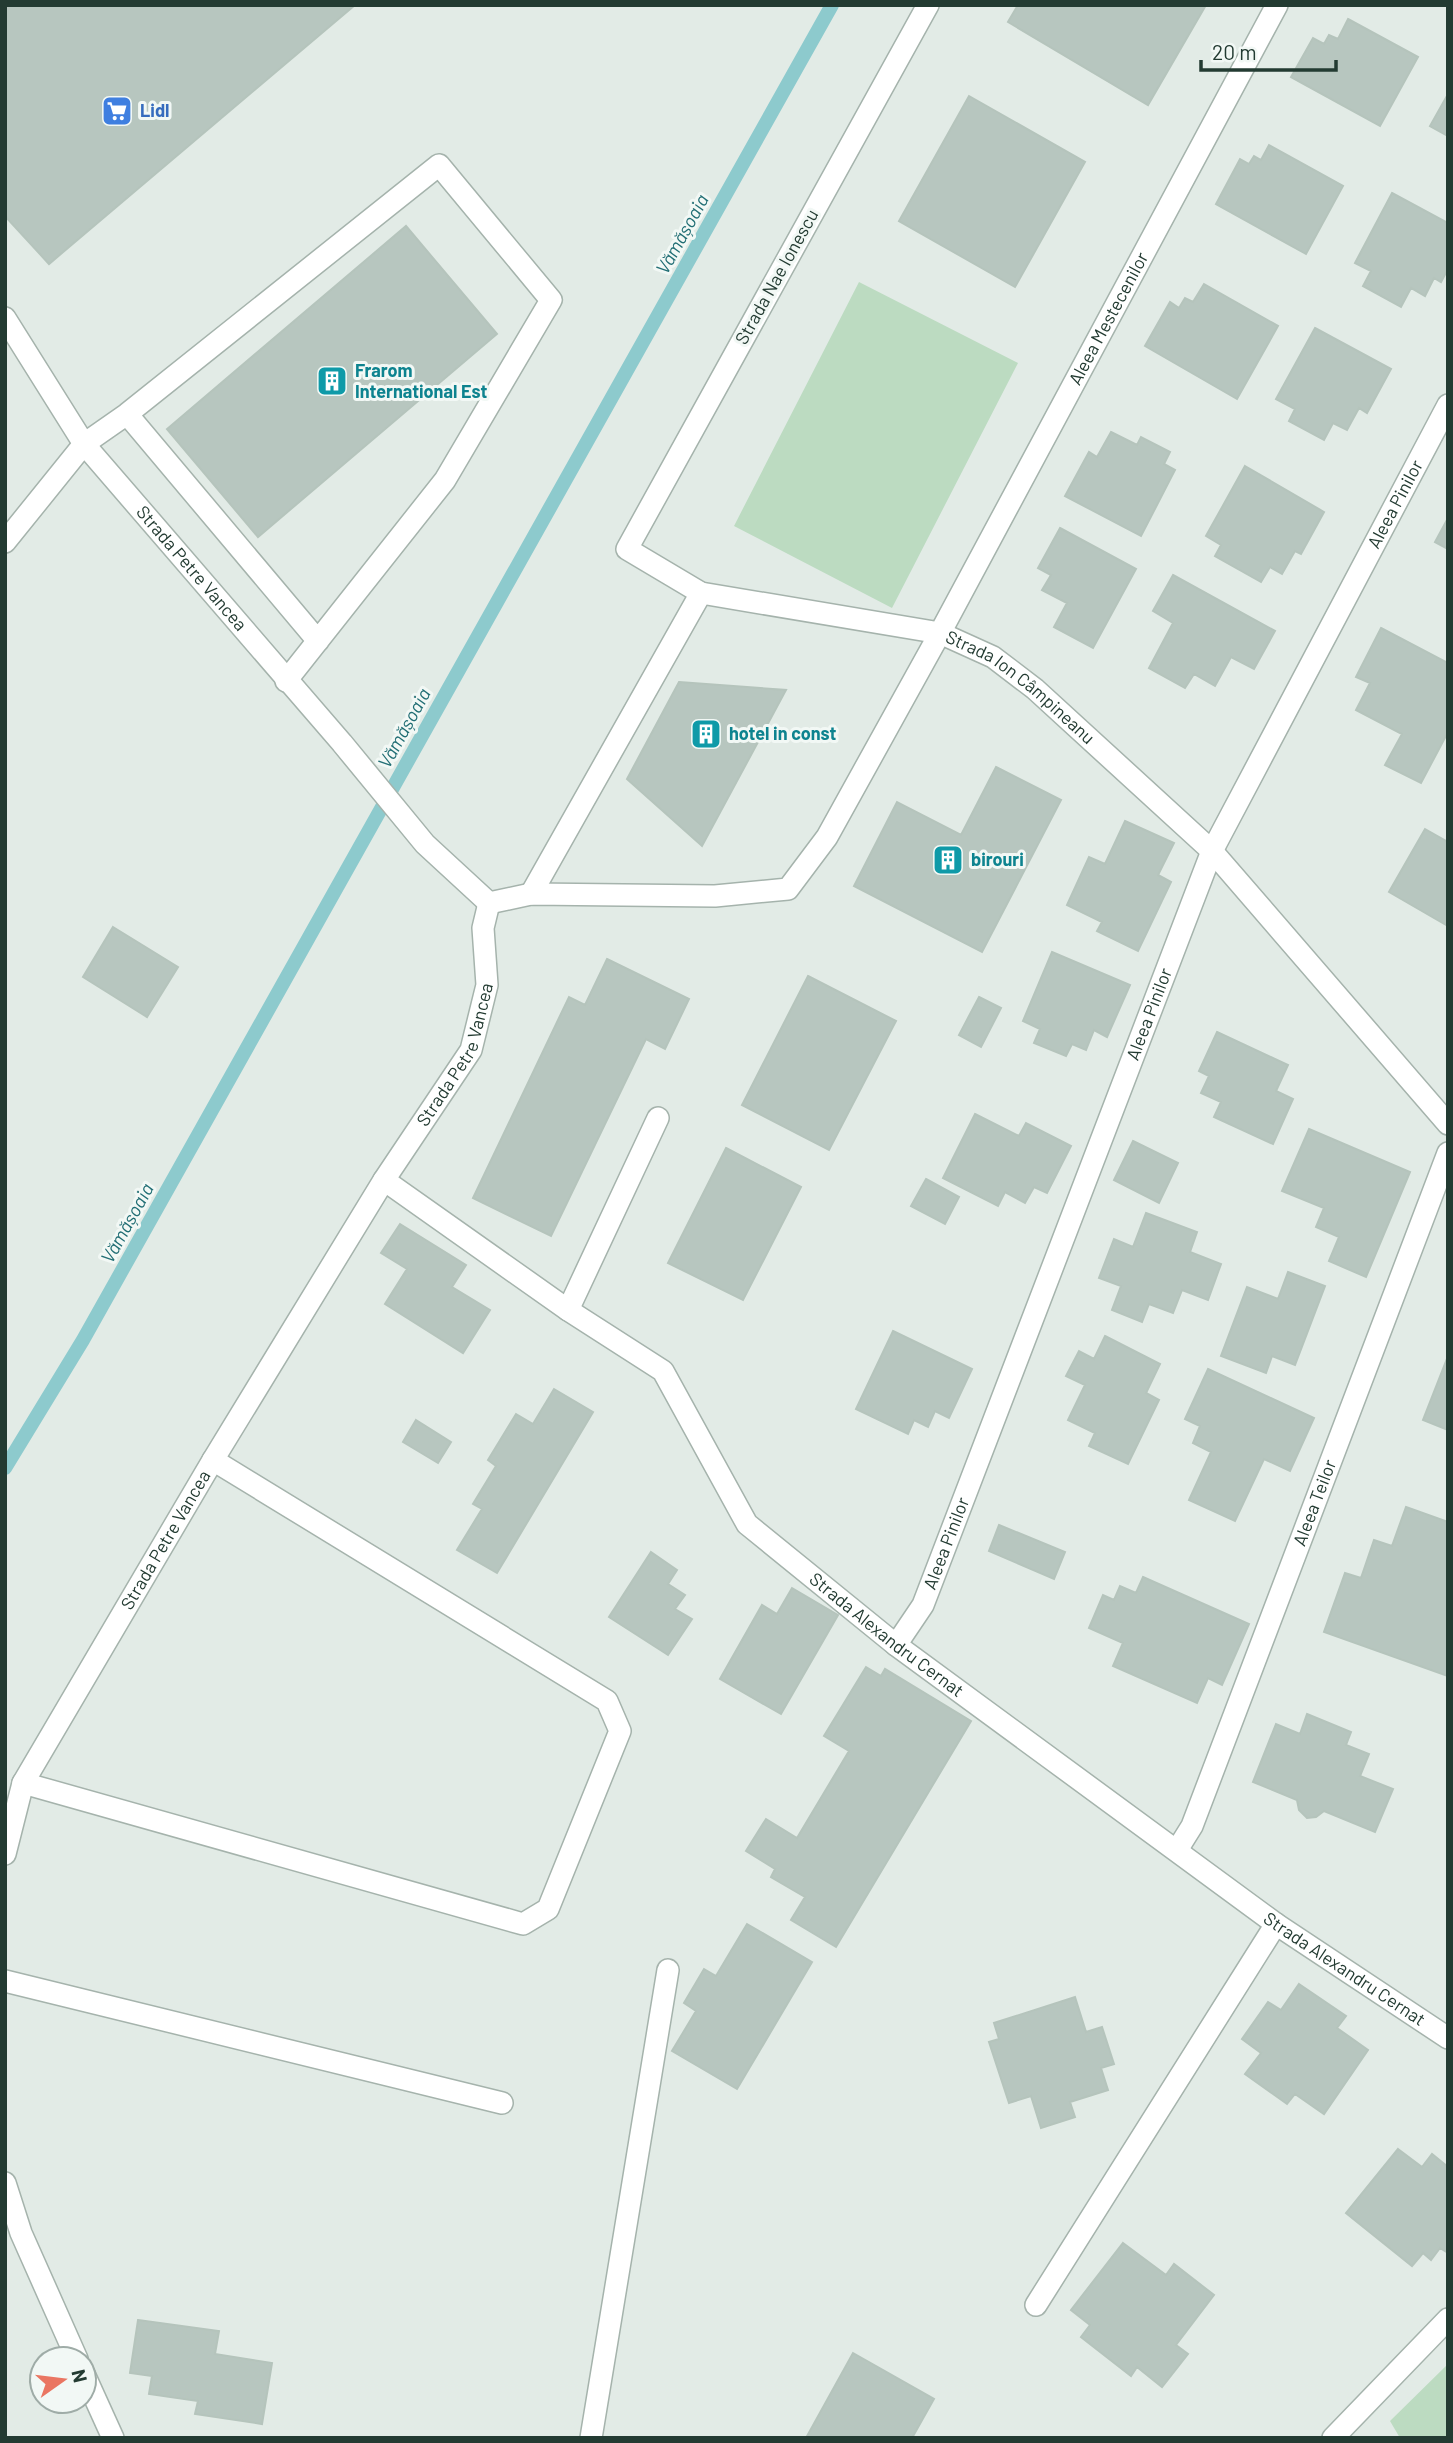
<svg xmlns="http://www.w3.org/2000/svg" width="1453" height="2443" font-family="Barlow,sans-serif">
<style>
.green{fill:#bcdbc1}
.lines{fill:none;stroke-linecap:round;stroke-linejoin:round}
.stream{stroke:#8dcacd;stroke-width:14}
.building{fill:#b7c6bf;stroke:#b5c4bc;stroke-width:2}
.service-casing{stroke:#a5b3ac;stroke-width:24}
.minor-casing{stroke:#a5b3ac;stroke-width:24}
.service{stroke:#fff;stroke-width:21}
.minor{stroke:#fff;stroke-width:21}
.labels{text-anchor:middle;stroke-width:6;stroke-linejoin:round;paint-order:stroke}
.shop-label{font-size:18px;font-weight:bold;fill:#366cbe;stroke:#f2f8f5;text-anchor:start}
.street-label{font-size:18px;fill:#233b32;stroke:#f2f8f5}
.culture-label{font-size:18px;font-weight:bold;fill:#0d838f;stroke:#f2f8f5;text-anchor:start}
.water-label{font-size:19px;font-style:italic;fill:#216e74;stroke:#f2f8f5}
</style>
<rect width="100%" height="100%" fill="#e2ebe6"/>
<path class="green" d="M859,282L1018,363L892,608L734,526Z
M1448,2364V2438H1400L1390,2421Z"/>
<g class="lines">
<path class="stream" d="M5,1468L83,1340L832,5"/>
</g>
<path class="building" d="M5,5L25,6L355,5L49,264L5,216Z
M1018,5H1206L1148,105L1008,22Z
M1348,19L1418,57L1380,126L1291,77L1313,38L1324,44L1329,35L1338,39Z
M1448,94V136L1430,126Z
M969,96L1085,162L1015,287L899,221Z
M1269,145L1343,186L1306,254L1216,204L1240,159L1249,164L1254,156L1261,160Z
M1392,193L1448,223V269L1441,282L1434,278L1425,296L1411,288L1401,307L1363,286L1371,271L1355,263Z
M406,226L497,334L258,537L167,429Z
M1204,284L1278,326L1237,399L1145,346L1170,302L1179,308L1185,298L1193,302Z
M1315,328L1391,369L1367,413L1359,408L1347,430L1333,423L1324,440L1289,421L1295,409L1276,399Z
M1111,432L1137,445L1141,437L1170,452L1164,464L1175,470L1141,536L1065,496L1089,452L1097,457Z
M1245,466L1324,512L1301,554L1295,551L1282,574L1270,567L1261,582L1215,556L1221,545L1206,536Z
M1448,518V549L1435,542Z
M1060,528L1136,569L1093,648L1054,627L1067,603L1042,590L1051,575L1038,568Z
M1173,575L1275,631L1254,669L1231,657L1215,686L1194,674L1185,688L1149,668L1173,623L1153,611Z
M1381,628L1448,663V732L1421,783L1385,765L1402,734L1356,710L1370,683L1356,677Z
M679,682L786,690L702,846L627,779Z
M996,767L1061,800L982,952L854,886L897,802L961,835Z
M1125,821L1174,843L1158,875L1171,882L1138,951L1097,931L1102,922L1067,905L1089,857L1105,864Z
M1425,829L1448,842V926L1389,892Z
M113,927L178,967L147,1017L83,977Z
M1052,952L1130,985L1107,1037L1094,1030L1086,1050L1072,1044L1066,1056L1034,1043L1040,1029L1023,1021Z
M607,959L689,999L665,1049L646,1039L551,1236L473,1198L569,997L585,1005Z
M808,976L896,1021L829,1150L742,1105Z
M979,997L1001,1008L981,1047L959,1035Z
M1217,1032L1288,1065L1276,1091L1293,1099L1273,1144L1214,1117L1221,1102L1201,1093L1209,1076L1199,1071Z
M975,1114L1019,1136L1026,1123L1071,1146L1047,1193L1034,1187L1025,1203L1005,1192L998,1206L943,1178Z
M1309,1129L1410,1172L1366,1277L1329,1261L1339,1237L1316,1227L1324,1208L1282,1191Z
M1133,1141L1178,1163L1159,1203L1114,1180Z
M726,1148L801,1187L743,1300L668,1263Z
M926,1179L959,1197L945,1224L911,1206Z
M1146,1213L1197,1232L1190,1252L1221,1264L1208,1300L1182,1290L1173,1313L1149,1304L1142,1322L1112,1310L1121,1286L1099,1278L1114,1239L1133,1247Z
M400,1224L466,1265L452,1287L490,1310L463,1353L385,1304L407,1269L381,1253Z
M1288,1272L1325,1286L1295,1365L1272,1356L1266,1373L1221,1356L1247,1287L1278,1299Z
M893,1331L972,1369L949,1418L935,1411L928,1427L914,1420L908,1434L856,1409Z
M1105,1336L1160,1364L1146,1393L1159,1400L1128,1464L1089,1446L1095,1433L1068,1420L1085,1385L1066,1376L1079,1351L1094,1359Z
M1448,1356V1430L1423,1420Z
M1208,1369L1314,1418L1290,1471L1264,1459L1235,1521L1189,1500L1211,1452L1193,1443L1200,1426L1185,1419Z
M554,1389L593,1412L497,1573L457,1550L482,1509L473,1504L496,1466L488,1460L516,1414L533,1424Z
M416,1420L451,1442L438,1463L403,1442Z
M1406,1507L1448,1522V1676L1324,1632L1345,1573L1361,1578L1374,1540L1392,1546Z
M999,1525L1065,1552L1054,1579L989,1551Z
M651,1552L677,1570L668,1584L685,1595L675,1609L692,1619L668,1655L609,1617Z
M1143,1577L1249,1624L1222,1685L1208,1678L1197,1703L1113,1666L1123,1643L1089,1628L1103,1595L1114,1600L1120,1586L1136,1593Z
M792,1588L838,1615L781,1714L720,1679L762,1605L777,1614Z
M866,1667L881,1676L885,1669L971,1721L836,1947L791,1920L805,1897L771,1877L775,1869L746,1851L766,1819L797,1838L849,1751L824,1736Z
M1307,1714L1351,1732L1346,1745L1369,1754L1360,1776L1393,1789L1375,1832L1324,1811L1316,1817L1307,1818L1299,1810L1297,1800L1253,1782L1276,1724L1300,1734Z
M747,1924L812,1962L737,2089L672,2051L696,2011L684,2003L704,1969L716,1976Z
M1299,1984L1346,2016L1337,2028L1368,2050L1324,2114L1295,2094L1287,2104L1245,2074L1261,2053L1242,2039L1268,2002L1281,2010Z
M1075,1997L1086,2032L1102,2027L1114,2064L1101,2068L1108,2090L1070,2102L1075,2117L1041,2128L1031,2096L1009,2103L989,2042L999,2039L994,2023Z
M1398,2149L1422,2167L1432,2154L1448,2167V2253L1440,2248L1431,2260L1423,2253L1412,2266L1346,2213Z
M1123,2243L1166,2275L1174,2264L1214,2295L1176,2345L1188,2354L1162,2387L1137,2367L1131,2376L1081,2337L1090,2325L1071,2310Z
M138,2320L219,2331L215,2354L272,2363L262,2424L195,2414L198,2401L149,2394L152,2376L130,2373Z
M853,2353L934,2399L912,2438H806Z"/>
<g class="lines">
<g class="service-casing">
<path id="service" d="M127,414L318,641
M5,542L84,444L127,414L439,165L551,300L445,480L286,681
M531,894L701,593
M568,1310L658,1118
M23,1783L523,1924L548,1909L620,1731L607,1701L213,1460
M5,1981L502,2103"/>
</g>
<g class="minor-casing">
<g id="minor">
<path id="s1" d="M928,5L627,549L701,593L940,633L1277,5"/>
<path id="s2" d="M5,318L84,444L342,743L425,844L489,903"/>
<path id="s3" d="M489,903L531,894L715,896L788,889L827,837L940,633L993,657L1035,689L1212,851L1448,1124"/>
<path id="s4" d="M384,1180L568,1310L663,1371L747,1524L896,1645L1276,1924L1448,2038"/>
<path id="s5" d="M896,1645L923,1605L1212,851L1448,405"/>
<path id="s6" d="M1177,1850L1192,1826L1448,1153"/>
<path id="s7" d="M5,1854L23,1783L213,1460L384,1180L471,1050L487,985L483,928L489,903"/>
<path d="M5,2183L21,2233L77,2359"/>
<path d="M1036,2305L1276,1924"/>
<path d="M84,2374L113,2438"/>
<path d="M591,2438L668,1970"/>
<path d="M1333,2438L1448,2319"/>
</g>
</g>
<use href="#service" class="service"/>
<use href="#minor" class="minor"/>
</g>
<defs>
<g id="supermarket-square" transform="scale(1.575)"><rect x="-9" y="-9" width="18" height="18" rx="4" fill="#3f7fe0" stroke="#f2f8f5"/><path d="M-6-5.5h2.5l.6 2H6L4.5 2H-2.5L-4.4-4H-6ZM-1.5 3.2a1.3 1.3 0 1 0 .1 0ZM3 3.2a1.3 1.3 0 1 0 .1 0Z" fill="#fff"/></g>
<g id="building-square" transform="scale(1.575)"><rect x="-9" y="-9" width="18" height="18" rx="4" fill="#0f9aa8" stroke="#f2f8f5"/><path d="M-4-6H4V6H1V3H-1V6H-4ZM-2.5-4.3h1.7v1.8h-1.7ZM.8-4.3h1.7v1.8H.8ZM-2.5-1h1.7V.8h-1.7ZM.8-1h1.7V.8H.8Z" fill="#fff"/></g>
</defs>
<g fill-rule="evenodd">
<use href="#supermarket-square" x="117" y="111"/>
<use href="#building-square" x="332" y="381"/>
<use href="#building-square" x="706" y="734"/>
<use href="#building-square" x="948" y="860"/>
</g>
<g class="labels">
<g class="shop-label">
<text x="140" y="117">Lidl</text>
</g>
<g class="street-label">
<text transform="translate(777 277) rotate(-61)" y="6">Strada Nae Ionescu</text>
<text dy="6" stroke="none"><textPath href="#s1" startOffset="1307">Aleea Mestecenilor</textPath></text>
<text dy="6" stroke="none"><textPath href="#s5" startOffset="1248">Aleea Pinilor</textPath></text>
<text dy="6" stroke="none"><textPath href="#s2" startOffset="313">Strada Petre Vancea</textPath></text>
<text dy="6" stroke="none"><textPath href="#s3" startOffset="696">Strada Ion Câmpineanu</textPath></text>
<text dy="6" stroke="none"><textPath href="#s5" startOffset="681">Aleea Pinilor</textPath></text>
<text dy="6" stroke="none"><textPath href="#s7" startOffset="922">Strada Petre Vancea</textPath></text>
<text dy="6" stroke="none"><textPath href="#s6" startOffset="374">Aleea Teilor</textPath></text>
<text dy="6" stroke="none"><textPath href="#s7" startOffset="355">Strada Petre Vancea</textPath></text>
<text dy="6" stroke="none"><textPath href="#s5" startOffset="114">Aleea Pinilor</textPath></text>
<text dy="6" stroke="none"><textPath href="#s4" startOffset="691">Strada Alexandru Cernat</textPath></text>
<text dy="6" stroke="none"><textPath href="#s4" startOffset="1258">Strada Alexandru Cernat</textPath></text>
</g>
<g class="culture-label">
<text x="355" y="377">Frarom<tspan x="355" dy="21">International Est</tspan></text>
<text x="729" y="740">hotel in const</text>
<text x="971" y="866">birouri</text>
</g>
<g class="water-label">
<text transform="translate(682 234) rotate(-61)" y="7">Vămășoaia</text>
<text transform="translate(404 728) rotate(-61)" y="7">Vămășoaia</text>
<text transform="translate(127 1223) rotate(-61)" y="7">Vămășoaia</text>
</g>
</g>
<rect width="1453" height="2443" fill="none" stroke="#233b32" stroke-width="14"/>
<g transform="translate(63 2380) rotate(76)"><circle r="33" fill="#f2f8f5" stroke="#9faca7" stroke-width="2"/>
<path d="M0-5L12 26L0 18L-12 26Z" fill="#ea7662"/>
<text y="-10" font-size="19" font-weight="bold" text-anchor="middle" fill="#233b32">N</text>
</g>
<path d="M1201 60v10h135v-10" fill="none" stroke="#233b32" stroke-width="3.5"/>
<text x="1212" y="60" font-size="21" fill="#233b32" stroke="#f2f8f5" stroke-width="5" paint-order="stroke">20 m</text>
</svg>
